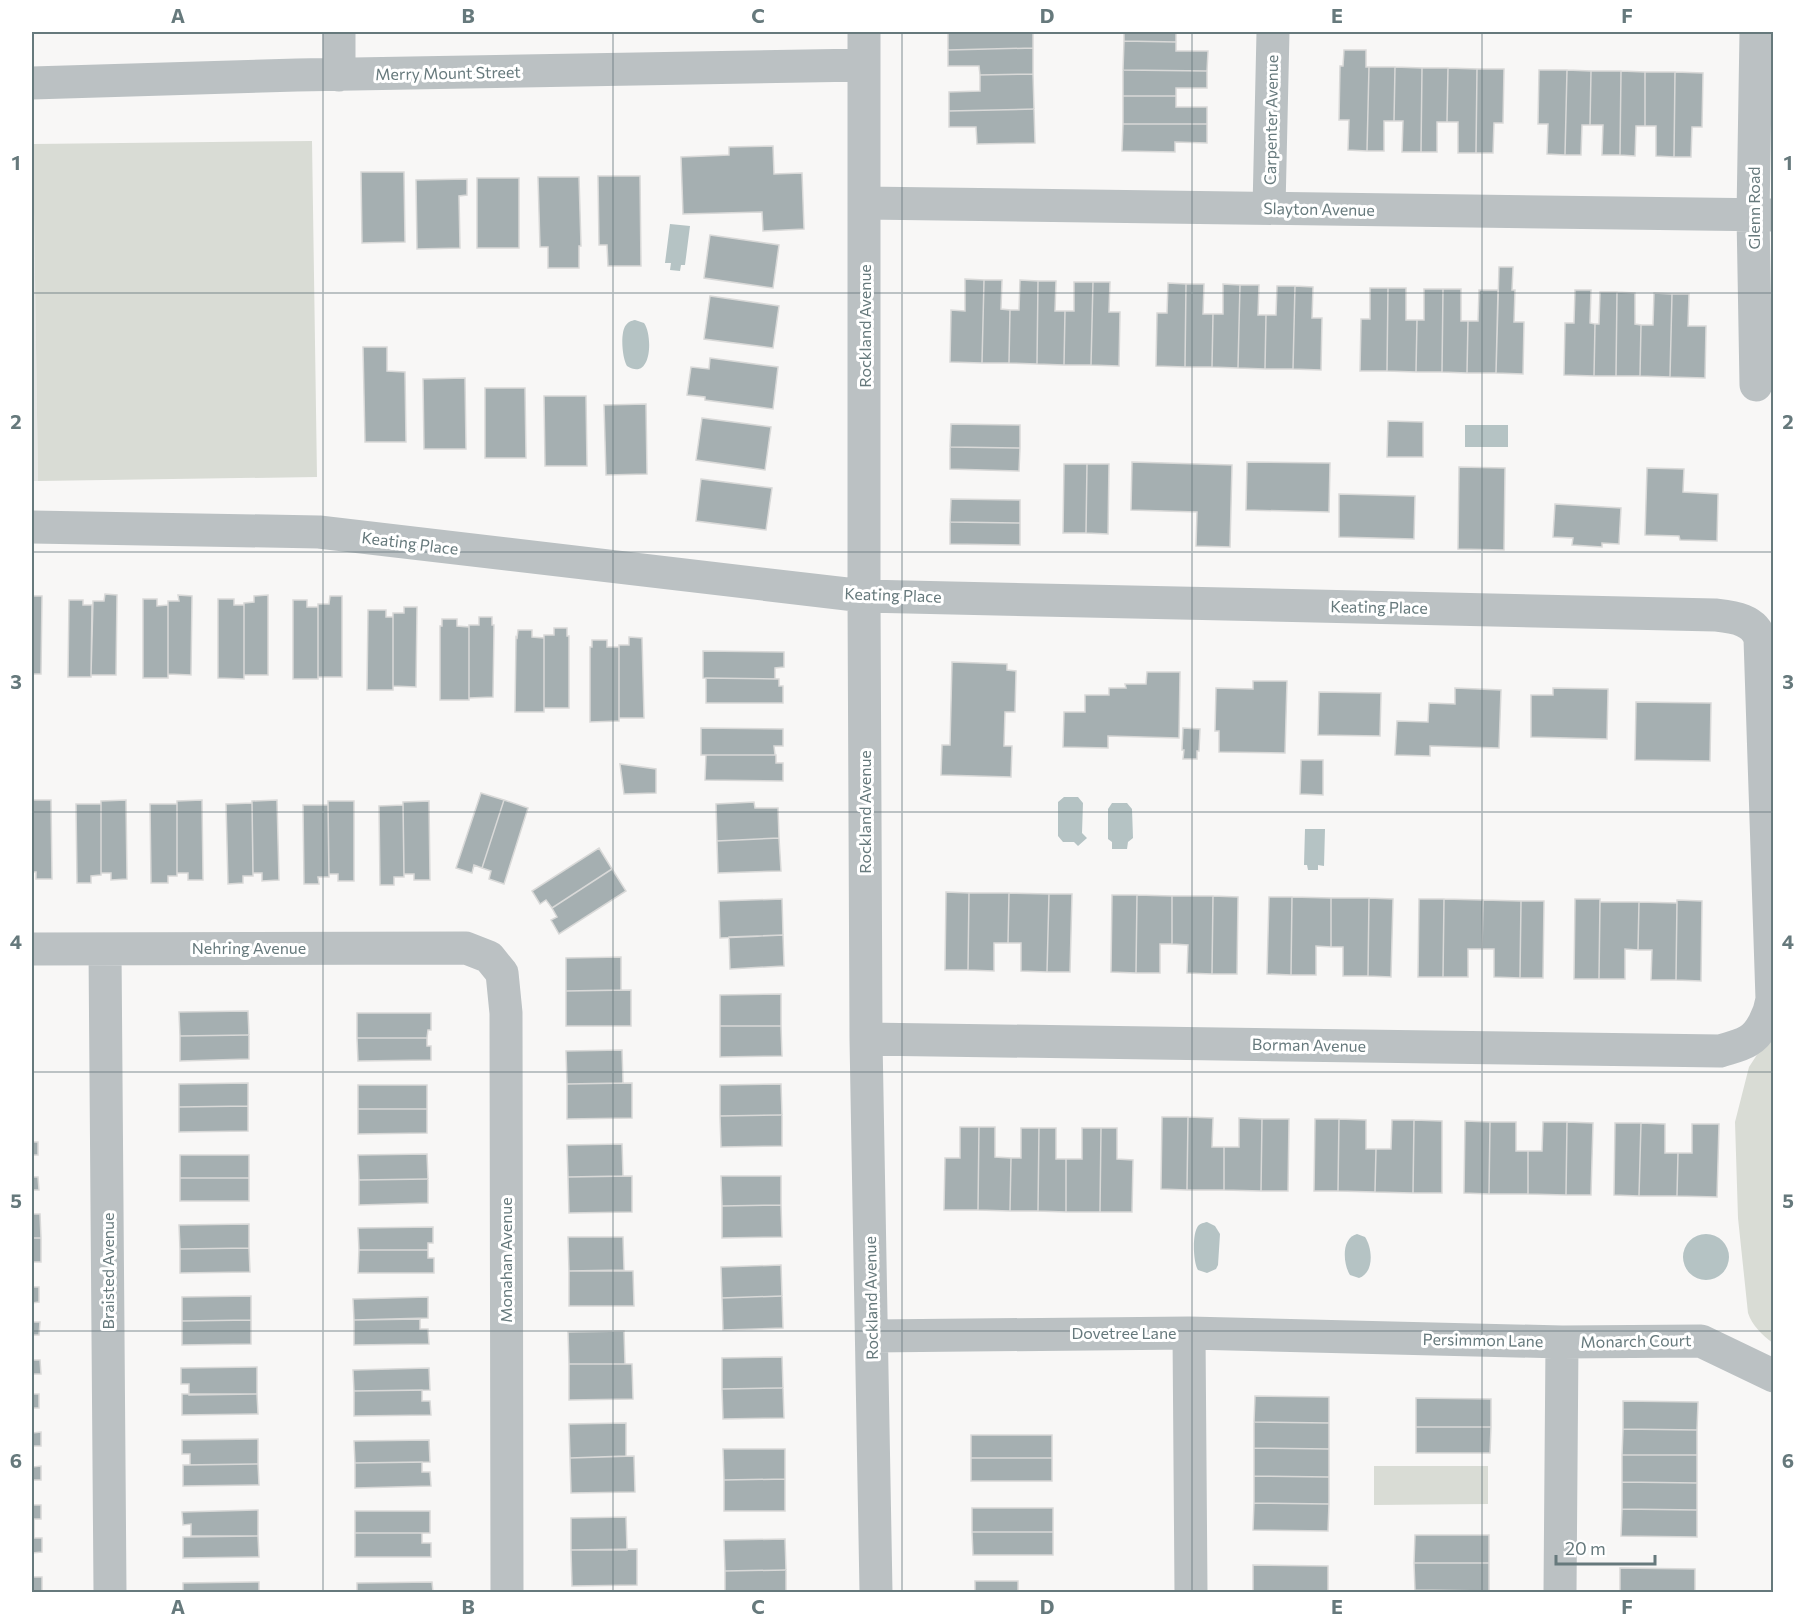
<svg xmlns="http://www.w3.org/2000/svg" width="1805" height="1624" font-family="Commissioner,sans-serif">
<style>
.built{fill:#e6e7e6}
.green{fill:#d9dcd5}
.water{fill:#b5c3c4}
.building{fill:#a5afb1;stroke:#d9d9d8;stroke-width:1.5}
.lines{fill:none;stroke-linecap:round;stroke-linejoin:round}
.minor{stroke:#bbc1c3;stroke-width:33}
.grid{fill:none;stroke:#66797c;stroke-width:1.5;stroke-opacity:0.55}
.labels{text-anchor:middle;stroke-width:6;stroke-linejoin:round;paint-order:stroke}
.street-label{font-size:16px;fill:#66797c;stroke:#fff}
.neatline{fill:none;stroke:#66797c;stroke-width:2}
.grid-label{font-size:20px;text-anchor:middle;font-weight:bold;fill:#66797c}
</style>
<rect width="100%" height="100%" fill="#f8f7f6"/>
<path class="built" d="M32,144H33L38,481H32Z"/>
<path class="green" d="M312,141L317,477L38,481L33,144Z
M1773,1030V1343C1762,1335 1752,1325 1748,1313L1738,1218L1735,1122L1749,1067Z
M1374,1466H1488V1504L1374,1505Z"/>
<path class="water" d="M670,224L690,226L685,265H681L680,271L670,270L671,263H665Z
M635,320L644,323C653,335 652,382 627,366C622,358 620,332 626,325C629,321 631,321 635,320Z
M1465,425H1508V447H1465Z
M1064,797H1078L1083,803L1082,833L1087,838L1078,846L1074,842H1063L1058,836V802Z
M1112,803H1127L1132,809L1133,838L1128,842L1127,849H1112V842L1108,839V809Z
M1305,829H1325L1324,866L1318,865V870H1308L1307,865H1304Z
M1207,1222L1215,1226L1220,1234L1218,1265L1216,1269L1207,1273L1198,1270C1193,1262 1192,1234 1198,1226C1201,1223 1203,1223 1207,1222Z
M1357,1234L1365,1237C1373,1249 1374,1273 1359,1278L1350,1275C1343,1264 1341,1238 1357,1234Z
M1683 1257a23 23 0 1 1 46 0a23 23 0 1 1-46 0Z"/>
<path class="building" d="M975,32H1033V48L948,50V33Z
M1124,32H1208L1176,33V42L1124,41Z
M1124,41L1176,42V51H1208L1207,71L1123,70Z
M1033,48V74L980,75L979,66H948V50Z
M1344,50H1366V67H1369L1367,151L1348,150L1349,120H1339L1340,66H1343Z
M1369,67H1395L1394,121H1384V151H1367Z
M1395,67L1422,68L1421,152H1402L1403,121H1394Z
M1422,68H1448L1447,122H1437V152H1421Z
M1448,68L1477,69L1476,153H1458V122H1447Z
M1477,69H1504L1503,123H1494L1493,153H1476Z
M1123,70L1207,71V88H1176V96H1123Z
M1539,70H1567L1565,155L1547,154L1548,124H1538Z
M1567,70L1591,71L1590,125H1582L1581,155H1565Z
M1591,71H1621L1620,155H1602L1603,125H1590Z
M1621,71L1645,72V126H1636L1635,156L1620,155Z
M1645,72H1675L1674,157L1656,156V126H1645Z
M1675,72L1703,73L1702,127H1692L1691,157H1674Z
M1033,74L1034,109L949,111V92L980,91V75Z
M1123,96H1176V107H1207V124H1123Z
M1034,109L1035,143L977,144L976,127H949V111Z
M1123,124H1207V143L1175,142V152L1122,151Z
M773,146L774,174L802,173L804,229L763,231L762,212L683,214L681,157L729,155V147Z
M361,172H404L405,242L362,243Z
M598,176H640L641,266H608L607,245H599Z
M538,177H579L581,246H579V268H548V247H540Z
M477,178H519V248H477Z
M467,179V195L459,196L460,248L417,249L416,180Z
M710,235L779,245L773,288L704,278Z
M1499,267H1513L1512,290H1515L1514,322H1524L1523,374L1496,373Z
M965,279L984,280L982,363L950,362L951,310L965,311Z
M984,280H1002L1001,309L1010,310L1009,363H982Z
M1020,280L1038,281L1037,364L1009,363L1010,310H1019Z
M1038,281H1056L1055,311H1065L1064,365L1037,364Z
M1074,282H1093L1091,365H1064L1065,311H1074Z
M1093,282H1110L1109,312H1120L1119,366L1091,365Z
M1168,283L1186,284L1185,367L1156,366L1157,313H1167Z
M1186,284H1204L1203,314H1213L1212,367H1185Z
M1223,284L1240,285L1238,368L1212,367L1213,314H1223Z
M1240,285H1259L1258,315H1266L1265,369L1238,368Z
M1277,286H1295L1293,369H1265L1266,315H1276Z
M1295,286L1313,287L1312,318H1322L1321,370L1293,369Z
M1370,288H1388L1387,371H1360L1361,319H1370Z
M1388,288H1406V320H1417L1416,372L1387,371Z
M1424,289H1443L1442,372H1416L1417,320H1424Z
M1443,289H1461V321H1468L1467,373L1442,372Z
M1479,290H1498L1496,373H1467L1468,321H1478Z
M1575,290H1591L1590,323L1595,324L1594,376L1564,375L1565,323H1574Z
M1600,292H1617L1616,376H1594L1595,324H1599Z
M1617,292L1635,293V324L1641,325L1640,376H1616Z
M1654,293L1672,294L1670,377L1640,376L1641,325H1653Z
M1672,294H1689L1688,326H1706L1705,378L1670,377Z
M710,296L779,306L773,348L704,339Z
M363,347H387V371L405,372L406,442H365Z
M710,358L778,367L773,409L705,400V397L687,395L691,367L709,369Z
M465,378L466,449H424L423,379Z
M485,388H525L526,458H485Z
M544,396H586L587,466H545Z
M646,404L647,474L606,475L604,405Z
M702,418L771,427L765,470L696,460Z
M1388,421L1423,422V457H1387Z
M951,424L1020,425V448L950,447Z
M950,447L1020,448L1019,471L950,469Z
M1132,462L1232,465L1230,547L1196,546L1197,512L1131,510Z
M1247,462L1330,463L1329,512L1246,510Z
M1064,464H1087L1086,533H1063Z
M1087,464H1109L1108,534L1086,533Z
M1459,467L1505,468L1504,550L1458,549Z
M1647,468L1684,469L1683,492L1718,494L1717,541L1680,540L1679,536L1645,535Z
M701,479L772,488L766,530L696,521Z
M1339,494L1415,496L1414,539L1339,537Z
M951,499L1020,500V523L950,522Z
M1555,504L1621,508L1619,544L1602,543V547L1572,545L1573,538L1553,537Z
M950,522L1020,523V545L950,544Z
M105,594L117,595L116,675H91L93,601H104Z
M178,595L192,596L191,675L168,674V601H179Z
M268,595V675H244V603L254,602V596Z
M32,596H42L41,674H32Z
M330,596H342V677H318V604H329Z
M143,599H157V606L168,605V678H143Z
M218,599H234V605H244V679L218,678Z
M69,600H83V605H92L91,677H68Z
M293,600H307V607H318V679H293Z
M404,607H417L416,687L393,686V613H404Z
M368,610H386V617H393V690H367Z
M479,617H492V625H494L493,697L469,698V625H479Z
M442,619H457V626L469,627V700H440V626H442Z
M554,628H567V636H569V708H544V635H554Z
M518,630H532V637L544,638V712H515L516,637L517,638Z
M629,637L642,638L644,718H619V645H629Z
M592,640H607V647H619V721L590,722V647H592Z
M703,651L784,652V667L775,668V679L703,678Z
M952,662L1007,664V670L1016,671L1015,712H1005L1004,746H1012L1011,777L941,775L942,745H950Z
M1147,672H1180L1179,738L1108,736V748L1063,747L1064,712H1085V695H1109V688H1126L1125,684H1146Z
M706,678L779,679V686H783V703H706Z
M1253,681H1287L1285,753L1219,752V731H1215L1216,688L1253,689Z
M1455,688L1501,690L1499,748L1430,746V756L1395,755L1397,721L1428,722L1429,703L1455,704Z
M1553,688L1608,689L1607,739L1531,737V695H1553Z
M1319,692L1381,693L1380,736L1318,735Z
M1636,702L1711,703L1710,761L1635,760Z
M701,728L783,729V746H774L775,755H701Z
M1183,728L1200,729L1199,751H1197V759H1183L1184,750H1182Z
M706,755H776V763H783V781L705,780Z
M1301,760H1323V795L1300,794Z
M620,764L656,769V793L624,794Z
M481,793L504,800L482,868L474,865L472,873L456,868Z
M32,800H51L52,879H36V872H32Z
M126,800L127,879L111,880V873H101V801Z
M202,800L203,880H188V873H177V801Z
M277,800L279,880L262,881V873H253L252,801Z
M504,800L528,808L504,884L489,879L491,871L482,868Z
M328,801H354V881H338V874H329Z
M429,801L430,880H414V874H404L403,802Z
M754,802L755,808H778L779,838L717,841L716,804Z
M252,803L253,876H243V883L228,884L226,804Z
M76,804H101V875L91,876V883H77Z
M150,804H177V876H168V883H151Z
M303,805H328L329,877H318L319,884H304Z
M403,805L404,877H394V885H380L379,806Z
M779,838L781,871L718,873L717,841Z
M599,848L612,869L552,908L546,900L540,904L532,891Z
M612,869L626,891L559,934L551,920L557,917L552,908Z
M946,892L969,893L968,970H945Z
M969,893H1009L1008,943H994V971L968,970Z
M1009,893L1049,894L1047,972L1021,971V943H1008Z
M1049,894H1072L1070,972H1047Z
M1112,895H1137L1136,973L1111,972Z
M1137,895L1172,896V944H1160V973H1136Z
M1172,896H1213L1212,974L1187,973L1188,945L1172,944Z
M1213,896L1238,897L1237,974H1212Z
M1269,897H1292L1291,975L1267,974Z
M1292,897L1331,898V947L1316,946V975H1291Z
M1331,898H1369L1368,976H1343V947H1331Z
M1369,898L1393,899L1391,977L1368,976Z
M782,899L783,935L720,938L719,901Z
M1419,899H1444L1443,977H1418Z
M1444,899L1483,900L1482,949H1468V977H1443Z
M1575,899H1600L1599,979H1574Z
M1483,900L1521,901L1520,978L1494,977V949H1482Z
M1677,900L1702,901L1701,981L1676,980Z
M1521,901H1544L1543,978H1520Z
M1600,902H1639L1638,950L1625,949V979H1599Z
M1639,902L1677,903L1676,980H1651L1652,950H1638Z
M783,935L784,966L730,969L729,937Z
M621,957V990L566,991V958Z
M631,990V1026H566V991Z
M781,994V1026H720V995Z
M248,1011L249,1035L180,1036L179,1012Z
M357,1013H431V1030H428L427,1038H357Z
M720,1026H781L782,1056L720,1057Z
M249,1035V1059L180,1061V1036Z
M357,1038H427V1046H431V1060L358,1061Z
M622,1050L623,1083L567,1084L566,1051Z
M248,1083V1106L179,1107V1084Z
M632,1083V1118L567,1119V1084Z
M781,1084L782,1115L720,1116V1085Z
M358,1085H427V1109H358Z
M248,1106V1131L179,1132V1107Z
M358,1109H427V1133L358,1134Z
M782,1115V1146L721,1147L720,1116Z
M1162,1117H1188L1187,1190L1161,1189Z
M1188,1117L1213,1118L1212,1147H1224V1190H1187Z
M1239,1118L1262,1119L1261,1191L1224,1190V1147H1239Z
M1262,1119H1289L1288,1191H1261Z
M1315,1119H1339L1338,1191H1314Z
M1339,1119L1366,1120V1149H1376L1375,1192L1338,1191Z
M1392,1120H1414L1413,1193L1375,1192L1376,1149H1391Z
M1414,1120L1442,1121V1193H1413Z
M1465,1121L1490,1122L1489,1194L1464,1193Z
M1490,1122H1516V1151H1528V1194H1489Z
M1543,1122H1567L1566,1195L1528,1194V1151H1542Z
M1567,1122L1593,1123L1591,1195H1566Z
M1615,1123H1641L1639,1196L1614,1195Z
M1641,1123L1665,1124V1153H1678L1677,1196H1639Z
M1692,1124H1719L1717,1197L1677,1196L1678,1153H1692Z
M960,1127H979L978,1210H944L945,1158H960Z
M979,1127H995V1157L1011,1158L1010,1211L978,1210Z
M1021,1128H1039L1038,1211H1010L1011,1158H1021Z
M1039,1128H1056V1159H1066V1212L1038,1211Z
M1082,1128H1101L1100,1212H1066V1159H1082Z
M1101,1128H1117V1159L1133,1160L1132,1212H1100Z
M32,1142H38V1155H32Z
M622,1144L623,1176L568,1177L567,1145Z
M427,1154L428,1179L359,1180L358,1155Z
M180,1155H249V1178H180Z
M632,1176V1212L569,1213L568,1177Z
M721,1176H781V1205L722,1206Z
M32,1177H38L39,1190H32Z
M180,1178H249V1201H180Z
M428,1179V1203L359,1205V1180Z
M781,1205L782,1237L722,1238V1206Z
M32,1214H40L41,1238H32Z
M249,1224V1248L180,1249L179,1225Z
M433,1227V1243H428V1250H359L358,1228Z
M568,1237H623L624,1270L569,1271Z
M32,1238H41V1262H32Z
M249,1248L250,1272L180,1273V1249Z
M359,1250H428V1258H434V1273H358Z
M781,1265L782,1296L722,1298L721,1267Z
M569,1271H633L634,1306H569Z
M32,1287H39V1302L32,1303Z
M251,1296V1320L182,1321V1297Z
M782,1296L783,1328L723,1330L722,1298Z
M428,1297V1318L354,1320L353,1299Z
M420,1319V1329H428L429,1344L354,1345V1320Z
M251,1320V1344L182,1345V1321Z
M32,1322H40L39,1335H32Z
M624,1331L625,1364H569L568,1332Z
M782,1357L783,1388L722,1389V1358Z
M32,1360H40L41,1374H32V1384Z
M569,1364H632L633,1399L569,1400Z
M257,1367V1394L189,1395V1384H181V1368Z
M429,1368L430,1390L354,1391L353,1370Z
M32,1384V1394H39V1408H32Z
M783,1388L784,1418L723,1419L722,1389Z
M422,1390V1401H430L431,1415L354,1416V1391Z
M182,1394H257L258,1414L182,1415Z
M1255,1396L1329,1397V1423L1254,1422Z
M1416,1398L1491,1399V1427H1416Z
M1623,1401L1698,1402L1697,1430L1623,1429Z
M1254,1422L1329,1423V1449L1254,1448Z
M626,1423V1456L570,1458L569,1424Z
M1416,1427H1491L1490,1453H1416Z
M1623,1429L1697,1430V1455H1622Z
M41,1432V1446H32V1456V1433Z
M971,1435H1052V1458H971Z
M258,1439V1464L190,1465V1454H182V1440Z
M429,1440L430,1462L355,1463L354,1441Z
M1254,1448L1329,1449V1477L1254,1476Z
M723,1449H785V1479L724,1480Z
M1622,1455H1697V1483L1622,1482Z
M32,1456L33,1467L41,1466V1480H32Z
M634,1456L635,1492L571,1493L570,1458Z
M971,1458H1052V1481H971Z
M422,1462V1472H430L431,1486L355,1488V1463Z
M258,1464L259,1485L183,1486V1465Z
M1254,1476L1329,1477V1504L1254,1503Z
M785,1479V1511H724V1480Z
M1622,1482L1697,1483V1510L1622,1509Z
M1254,1503L1329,1504L1328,1531L1253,1530Z
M32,1505H41V1519H34V1528H32Z
M972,1508H1053V1532H972Z
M1622,1509L1697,1510V1537L1621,1536Z
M258,1510V1536H191V1524L183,1525L182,1512Z
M355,1511H430V1533H355Z
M626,1517L627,1550H571V1518Z
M32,1528H34V1538H42V1552L32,1553Z
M972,1532H1053V1555H973Z
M355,1533H422V1543H431V1557H355Z
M1415,1535H1489V1563H1414Z
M258,1536L259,1557L183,1558V1537Z
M785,1539L786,1570L725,1571L724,1540Z
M637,1549V1585L572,1586L571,1550Z
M1414,1563H1489V1591L1415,1590Z
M1253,1565L1328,1566V1592H1253Z
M1620,1568L1695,1569V1592H1620Z
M786,1570V1592H725V1571Z
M32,1577H42V1591L32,1592Z
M975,1581H1018V1592H975Z
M259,1582V1592H183V1583Z
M432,1582L433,1592H357V1583Z
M1415,1590L1489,1591V1592H1415Z"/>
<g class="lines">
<path class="minor" d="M339,32V75
M864,32V596L866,1039L876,1592
M1756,32L1753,215L1756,385
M32,83L297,75L864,65
M864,203L1774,215
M1269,208L1273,32
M32,527L319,532L864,596L1715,615C1732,617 1755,619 1760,639L1772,999C1770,1013 1761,1034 1748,1041C1740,1046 1729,1048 1720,1051L866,1039
M32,949L466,948L489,957L502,973L506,1013L507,1592
M105,949L110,1592
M1189,1333L1191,1592
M872,1336L1189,1333L1562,1342L1701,1341L1774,1376
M1560,1592L1562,1342"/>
</g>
<path class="grid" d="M323,32V1592M613,32V1592M902,32V1592M1192,32V1592M1482,32V1592M32,293H1774M32,552H1774M32,812H1774M32,1072H1774M32,1331H1774"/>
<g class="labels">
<g class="street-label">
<text transform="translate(448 73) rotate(-1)" y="6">Merry Mount Street</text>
<text transform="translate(1271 120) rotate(-89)" y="6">Carpenter Avenue</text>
<text transform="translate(1754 208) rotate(-90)" y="6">Glenn Road</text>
<text transform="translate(1319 209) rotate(1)" y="6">Slayton Avenue</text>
<text transform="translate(865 326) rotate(-90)" y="6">Rockland Avenue</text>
<text transform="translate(410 543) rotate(7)" y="6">Keating Place</text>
<text transform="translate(893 595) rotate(2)" y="6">Keating Place</text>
<text transform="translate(1379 607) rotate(1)" y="6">Keating Place</text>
<text transform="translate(865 812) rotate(-90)" y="6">Rockland Avenue</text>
<text x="249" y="954">Nehring Avenue</text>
<text transform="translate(1309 1045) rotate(1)" y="6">Borman Avenue</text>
<text transform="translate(506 1260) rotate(-90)" y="6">Monahan Avenue</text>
<text transform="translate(108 1271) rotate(-90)" y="6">Braisted Avenue</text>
<text transform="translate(871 1298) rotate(-91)" y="6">Rockland Avenue</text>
<text x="1124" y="1339">Dovetree Lane</text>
<text transform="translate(1483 1340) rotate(1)" y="6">Persimmon Lane</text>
<text transform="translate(1636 1341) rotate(-1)" y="6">Monarch Court</text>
</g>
</g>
<rect width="1805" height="1624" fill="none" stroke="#ffffff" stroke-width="66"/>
<path d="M1556 1555v9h99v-9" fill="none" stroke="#66797c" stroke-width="3"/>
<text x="1565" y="1555" font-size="18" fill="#66797c" stroke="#ffffff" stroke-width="4.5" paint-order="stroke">20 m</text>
<rect x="33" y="33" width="1739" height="1558" class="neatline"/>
<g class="grid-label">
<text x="178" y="23">A</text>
<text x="468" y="23">B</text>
<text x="758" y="23">C</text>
<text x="1047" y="23">D</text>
<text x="1337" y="23">E</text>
<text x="1627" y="23">F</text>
<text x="16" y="170">1</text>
<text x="1788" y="170">1</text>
<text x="16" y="429">2</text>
<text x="1788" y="429">2</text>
<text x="16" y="689">3</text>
<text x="1788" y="689">3</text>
<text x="16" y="949">4</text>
<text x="1788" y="949">4</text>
<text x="16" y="1208">5</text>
<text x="1788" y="1208">5</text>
<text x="16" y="1468">6</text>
<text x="1788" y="1468">6</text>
<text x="178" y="1614">A</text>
<text x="468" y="1614">B</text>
<text x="758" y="1614">C</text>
<text x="1047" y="1614">D</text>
<text x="1337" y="1614">E</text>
<text x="1627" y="1614">F</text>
</g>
</svg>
